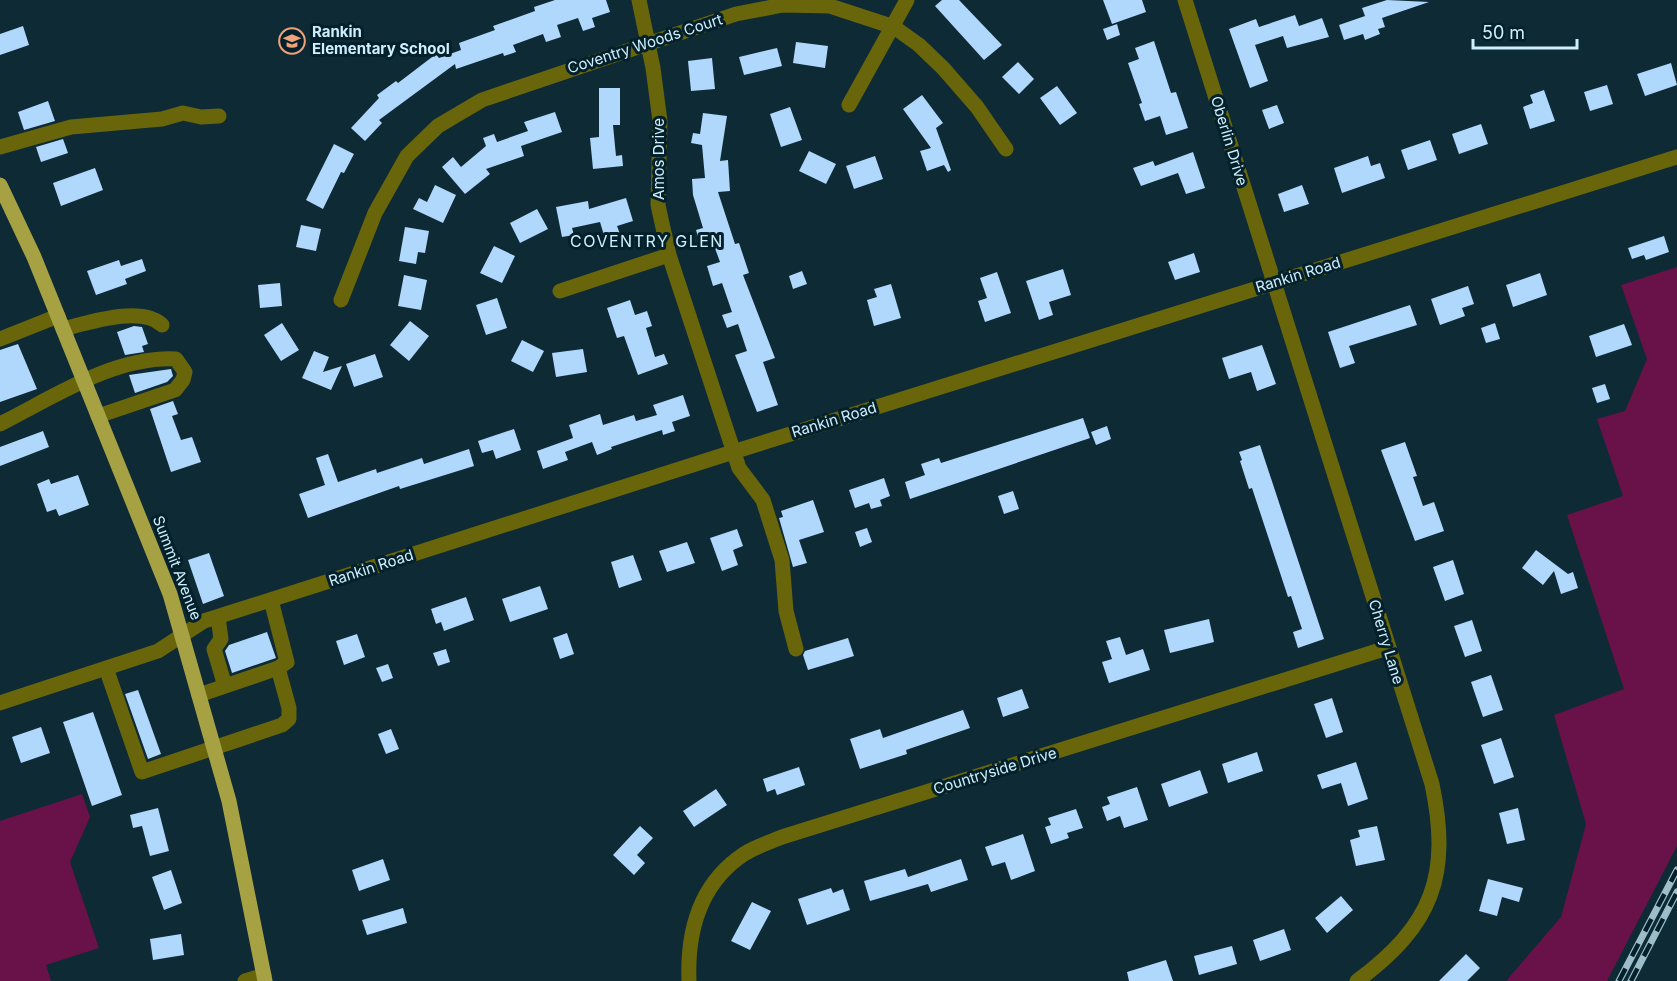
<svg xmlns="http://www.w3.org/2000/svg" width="1677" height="981" font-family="Inter,sans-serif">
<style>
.green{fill:#691249}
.building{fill:#b0d8fd}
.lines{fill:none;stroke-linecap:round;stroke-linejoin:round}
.minor{stroke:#69650a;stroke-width:15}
.major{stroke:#a6a244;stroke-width:15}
.rail-casing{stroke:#9dbdca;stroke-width:7}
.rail{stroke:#04202b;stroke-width:4.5;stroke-dasharray:14;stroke-linecap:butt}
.labels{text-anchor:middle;stroke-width:6;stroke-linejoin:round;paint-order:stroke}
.poi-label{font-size:15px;font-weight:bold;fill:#ceeffd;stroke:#04202b;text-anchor:start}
.street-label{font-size:15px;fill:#ceeffd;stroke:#04202b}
.neighbourhood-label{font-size:16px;letter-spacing:1.5px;fill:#ceeffd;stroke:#04202b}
</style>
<rect width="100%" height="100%" fill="#0d2a35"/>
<path class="green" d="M1677,267V846L1607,981H1506L1561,917L1586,824L1554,715L1624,689L1567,515L1623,496L1597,419L1625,411L1647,359L1621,285Z
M82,794L90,817L70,862L99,948L46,965L51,981H0V821Z"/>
<path class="building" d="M555,0H606L610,12L592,18L595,27L583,31L578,18L557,25L561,37L546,42L543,34L513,45L516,52L504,56L503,53L456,69L455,64L379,120L382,123L365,141L351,128L379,98L377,95L396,81L398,83L436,54L439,58L461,50L459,43L495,30L493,26L535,11L534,7Z
M942,0H959L1002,45L984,60L935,6Z
M1103,0H1142L1146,12L1112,24Z
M1387,0L1429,2L1382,18L1385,27L1378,29L1380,34L1365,40L1363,34L1344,40L1339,25L1365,16L1362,8Z
M1295,15L1299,26L1322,18L1329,37L1287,48L1283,36L1255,45L1268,81L1250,88L1229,29L1256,19L1259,27Z
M1117,24L1120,35L1107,40L1103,29Z
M23,26L29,45L0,55V34Z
M1154,41L1171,93L1176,92L1188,128L1166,135L1160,116L1145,121L1139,104L1142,103L1128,63L1139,59L1135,48Z
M796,42L828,46L825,68L793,63Z
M777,48L782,66L744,75L739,57Z
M712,58L715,89L691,91L688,61Z
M1018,62L1034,79L1019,94L1002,77Z
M1671,63L1677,85L1645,96L1637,74Z
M1607,85L1613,104L1590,111L1584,92Z
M1057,86L1077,113L1060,125L1040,98Z
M599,88H620V125H613L616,156L622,155L623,166L593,169L590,138L599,137Z
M1544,90L1555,121L1530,129L1523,107L1533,103L1530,95Z
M922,95L943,123L936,128L951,170L948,172L944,165L927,171L920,151L931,148L903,109Z
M48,101L55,121L24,130L18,112Z
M1277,105L1284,123L1269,129L1262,110Z
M790,107L802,140L781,147L770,114Z
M555,112L562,132L521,146L524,156L486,169L490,174L465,194L442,167L453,157L461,167L486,146L483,138L494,134L497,142L528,131L524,122Z
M703,113L727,116L720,161L728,160L730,191L718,192L735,244L739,243L749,273L743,275L775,358L763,362L778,405L757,412L735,355L747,351L738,324L727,328L722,315L732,312L722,283L713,286L707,266L720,262L712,240L700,243L696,230L703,228L693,195L692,179L705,178L702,145L691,143L693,133L700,134Z
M1481,124L1488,144L1459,154L1452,134Z
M63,139L68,153L41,162L36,147Z
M1430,140L1437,160L1408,170L1401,150Z
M334,144L354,154L344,173L341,172L323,209L306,200Z
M809,151L836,164L826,184L799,171Z
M1193,152L1205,188L1186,194L1178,173L1141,186L1133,168L1153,161L1155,166Z
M875,156L883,179L854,189L846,166Z
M1368,156L1371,166L1380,163L1385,178L1342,193L1334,168Z
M95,168L103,190L61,206L53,183Z
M435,185L456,195L443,223L413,209L419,198L427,202Z
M1302,185L1309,204L1284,212L1278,194Z
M626,198L633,221L617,226L621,237L606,242L600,222L572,228L574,235L562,237L556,207L588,201L589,209Z
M537,209L548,229L520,243L510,223Z
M301,225L321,229L316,251L296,247Z
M405,227L429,231L425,253L418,252L416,264L399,261Z
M1664,236L1669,252L1646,260L1644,255L1632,259L1628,248Z
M494,246L515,256L502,283L480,273Z
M1194,253L1200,272L1175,280L1168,262Z
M142,259L146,271L125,279L127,284L96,295L87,271L119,260L121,266Z
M1063,269L1071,295L1049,302L1053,315L1039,320L1026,281Z
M802,271L807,284L793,289L789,276Z
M997,272L1011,313L985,322L978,301L987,298L980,278Z
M1540,273L1547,295L1513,307L1506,285Z
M404,275L427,280L421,310L398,306Z
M280,283L282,306L260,308L258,285Z
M891,284L901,318L874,326L867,300L877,297L874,289Z
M1468,286L1474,304L1462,308L1465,316L1440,325L1431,299Z
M497,298L507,328L486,335L476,305Z
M630,300L635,315L647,311L652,326L646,328L655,357L664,354L668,364L638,375L624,336L617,338L607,308Z
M1410,305L1417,325L1349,346L1355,363L1340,368L1328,332Z
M410,321L429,336L409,361L390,345Z
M282,323L299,350L281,361L264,335Z
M1495,323L1500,339L1486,343L1481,328Z
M1624,324L1632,345L1596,357L1589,336Z
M134,326L142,327L148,344L142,346L144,352L125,355L117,332Z
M522,340L544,351L533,372L511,361Z
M18,344L37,389L0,402V350Z
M1262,345L1276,384L1257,391L1251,372L1229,379L1222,358Z
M583,349L587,372L556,377L552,353Z
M314,351L329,357L323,372L342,366L331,390L302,378Z
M375,354L383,377L354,387L346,364Z
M171,369L173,376L167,382L135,393L129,375Z
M1605,384L1610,399L1597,403L1592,388Z
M683,395L690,416L672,422L675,431L663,435L662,430L611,447L612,449L597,455L592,442L565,452L568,460L543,469L537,451L573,438L569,425L600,414L603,425L634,415L636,421L657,415L653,405Z
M173,401L178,414L172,416L181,440L192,437L201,462L171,472L150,409Z
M1083,418L1090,438L910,499L905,482L925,475L921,464L939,458L941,463Z
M1107,426L1111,439L1096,445L1091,432Z
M514,429L521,450L496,459L493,450L482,453L478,441Z
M43,431L49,447L0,466V447Z
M1405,442L1417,476L1413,477L1423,506L1434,502L1444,531L1415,541L1381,450Z
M1260,445L1324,639L1298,648L1293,632L1302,629L1291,596L1288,597L1252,488L1249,489L1240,461L1242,460L1239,452Z
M469,449L474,466L400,489L399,486L308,518L299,494L325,485L316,458L328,454L338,482L376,469L377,473L422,458L424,464Z
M78,475L89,505L59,516L56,509L47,512L37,484L49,479L51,484Z
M884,478L890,496L880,500L882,506L871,509L869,503L855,508L849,490Z
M1013,491L1019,509L1004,514L998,496Z
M813,500L824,532L799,540L807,563L793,567L779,518L783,517L781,511Z
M867,528L872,542L860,547L855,532Z
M737,529L743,546L733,550L738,565L722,571L710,538Z
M687,542L695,563L667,572L659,551Z
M1536,550L1568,574L1573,572L1578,588L1561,594L1554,571L1543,585L1522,568Z
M209,553L224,596L203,604L188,560Z
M633,555L642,580L619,588L611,562Z
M1453,560L1464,594L1445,601L1433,567Z
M540,586L548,609L510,622L502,599Z
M466,597L474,620L444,631L441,622L436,624L431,609Z
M1209,619L1214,642L1170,653L1164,630Z
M1472,620L1482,651L1465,657L1454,626Z
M267,632L276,658L232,673L225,651L229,645Z
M567,633L574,654L560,659L553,638Z
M357,634L365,657L344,665L336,641Z
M1120,637L1126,655L1143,649L1150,670L1109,683L1102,662L1112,659L1106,641Z
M848,638L854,656L808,670L803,655L805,651Z
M446,649L450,662L438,666L433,653Z
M388,664L393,678L382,682L376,668Z
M1491,675L1503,710L1483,717L1471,682Z
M1022,689L1029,708L1003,717L997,698Z
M138,690L161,754L148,759L125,694Z
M1332,698L1343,732L1326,738L1314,704Z
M963,710L970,728L906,750L907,754L860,769L850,739L880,729L883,738Z
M93,712L122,795L92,806L63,722Z
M41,727L50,753L21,763L12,737Z
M391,729L399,749L386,754L378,734Z
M1501,738L1514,777L1494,784L1481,745Z
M1257,752L1263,771L1228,783L1222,764Z
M1356,762L1368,799L1348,806L1341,783L1322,789L1317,775Z
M799,767L805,785L777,795L775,789L767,792L763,779Z
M1200,770L1208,793L1169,807L1161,784Z
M1137,787L1148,820L1124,828L1120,816L1107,821L1102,807L1110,804L1107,797Z
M716,789L727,805L694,827L683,811Z
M158,808L169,851L150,856L142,826L133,828L130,815Z
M1518,808L1525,840L1507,844L1499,813Z
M1076,809L1083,828L1067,833L1069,838L1051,844L1045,827L1051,825L1048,818Z
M640,826L653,838L637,855L645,863L634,875L613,855Z
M1377,826L1385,860L1356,866L1350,840L1360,837L1358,830Z
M1023,834L1035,871L1011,880L1005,862L992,866L985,847Z
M383,859L390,880L359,891L352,870Z
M961,859L968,880L931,892L928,884L870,901L864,881L905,869L908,877Z
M171,870L182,903L164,910L152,877Z
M1488,879L1523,888L1519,902L1502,897L1497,916L1479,911Z
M831,888L833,893L843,889L850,910L807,925L798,899Z
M1341,896L1353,910L1327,933L1315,918Z
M752,902L771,911L750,950L731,941Z
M403,908L407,923L367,935L362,920Z
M1284,929L1291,950L1260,961L1253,940Z
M181,934L184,955L153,960L150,939Z
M1232,946L1237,964L1199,975L1194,956Z
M1466,954L1480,968L1467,981H1439Z
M1166,960L1173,981H1129L1127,972Z"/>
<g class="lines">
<path class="minor" d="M639,0L653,68L660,121L658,205L669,255L739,468L763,500L782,560L786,611L796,649
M1185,0L1432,784C1451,875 1433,925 1357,981
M849,105L907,0
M0,147L71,127L162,119L183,113L201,117L219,116
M560,291L669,255
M341,300L375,213L407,156L438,126L482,100L736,14L783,5L830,6L894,27L919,45L943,68L977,107L1006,149
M63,329C88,323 141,305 162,325
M0,339L58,316
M0,424C54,397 114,356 176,359L185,372L183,380L175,390L98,416
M218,617L221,639L214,649L225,686
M106,668L142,772L282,725L289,719V708L278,668
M199,695L278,668L287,662L271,600
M0,703L158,651L204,621L733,452L1677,157
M245,981L264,975
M689,981C687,931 699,884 744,854C755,847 770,842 782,837L1387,648"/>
<path class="major" d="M0,185L34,257L170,594L229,801L265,981"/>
<g class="rail-casing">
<path id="rail" d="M1619,981L1677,870
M1631,981L1677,892"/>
</g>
<use href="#rail" class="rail"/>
</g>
<defs>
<g id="school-ring" transform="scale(1.35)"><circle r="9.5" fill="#04202b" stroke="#f1a27b" stroke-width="1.5"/><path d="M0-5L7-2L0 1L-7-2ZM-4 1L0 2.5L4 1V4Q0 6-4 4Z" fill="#f1a27b"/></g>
</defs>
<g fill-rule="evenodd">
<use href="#school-ring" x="292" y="41"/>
</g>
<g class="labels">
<g class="poi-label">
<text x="312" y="37">Rankin<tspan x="312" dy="17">Elementary School</tspan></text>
</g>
<g class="street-label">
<text transform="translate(645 44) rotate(-18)" y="5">Coventry Woods Court</text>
<text transform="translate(1229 141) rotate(73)" y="5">Oberlin Drive</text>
<text transform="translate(659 159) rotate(-90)" y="5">Amos Drive</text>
<text transform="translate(1298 275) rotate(-17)" y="5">Rankin Road</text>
<text transform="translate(834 420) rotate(-17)" y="5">Rankin Road</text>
<text transform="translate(177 568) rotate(69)" y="5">Summit Avenue</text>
<text transform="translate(371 568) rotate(-18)" y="5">Rankin Road</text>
<text transform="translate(1386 642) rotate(73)" y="5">Cherry Lane</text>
<text transform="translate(995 771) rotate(-17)" y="5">Countryside Drive</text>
</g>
<g class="neighbourhood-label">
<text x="647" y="247">COVENTRY GLEN</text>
</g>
</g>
<path d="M1473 39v9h104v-9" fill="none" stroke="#ceeffd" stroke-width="3"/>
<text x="1482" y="39" font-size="18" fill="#ceeffd" stroke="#04202b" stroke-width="4.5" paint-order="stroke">50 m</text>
</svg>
